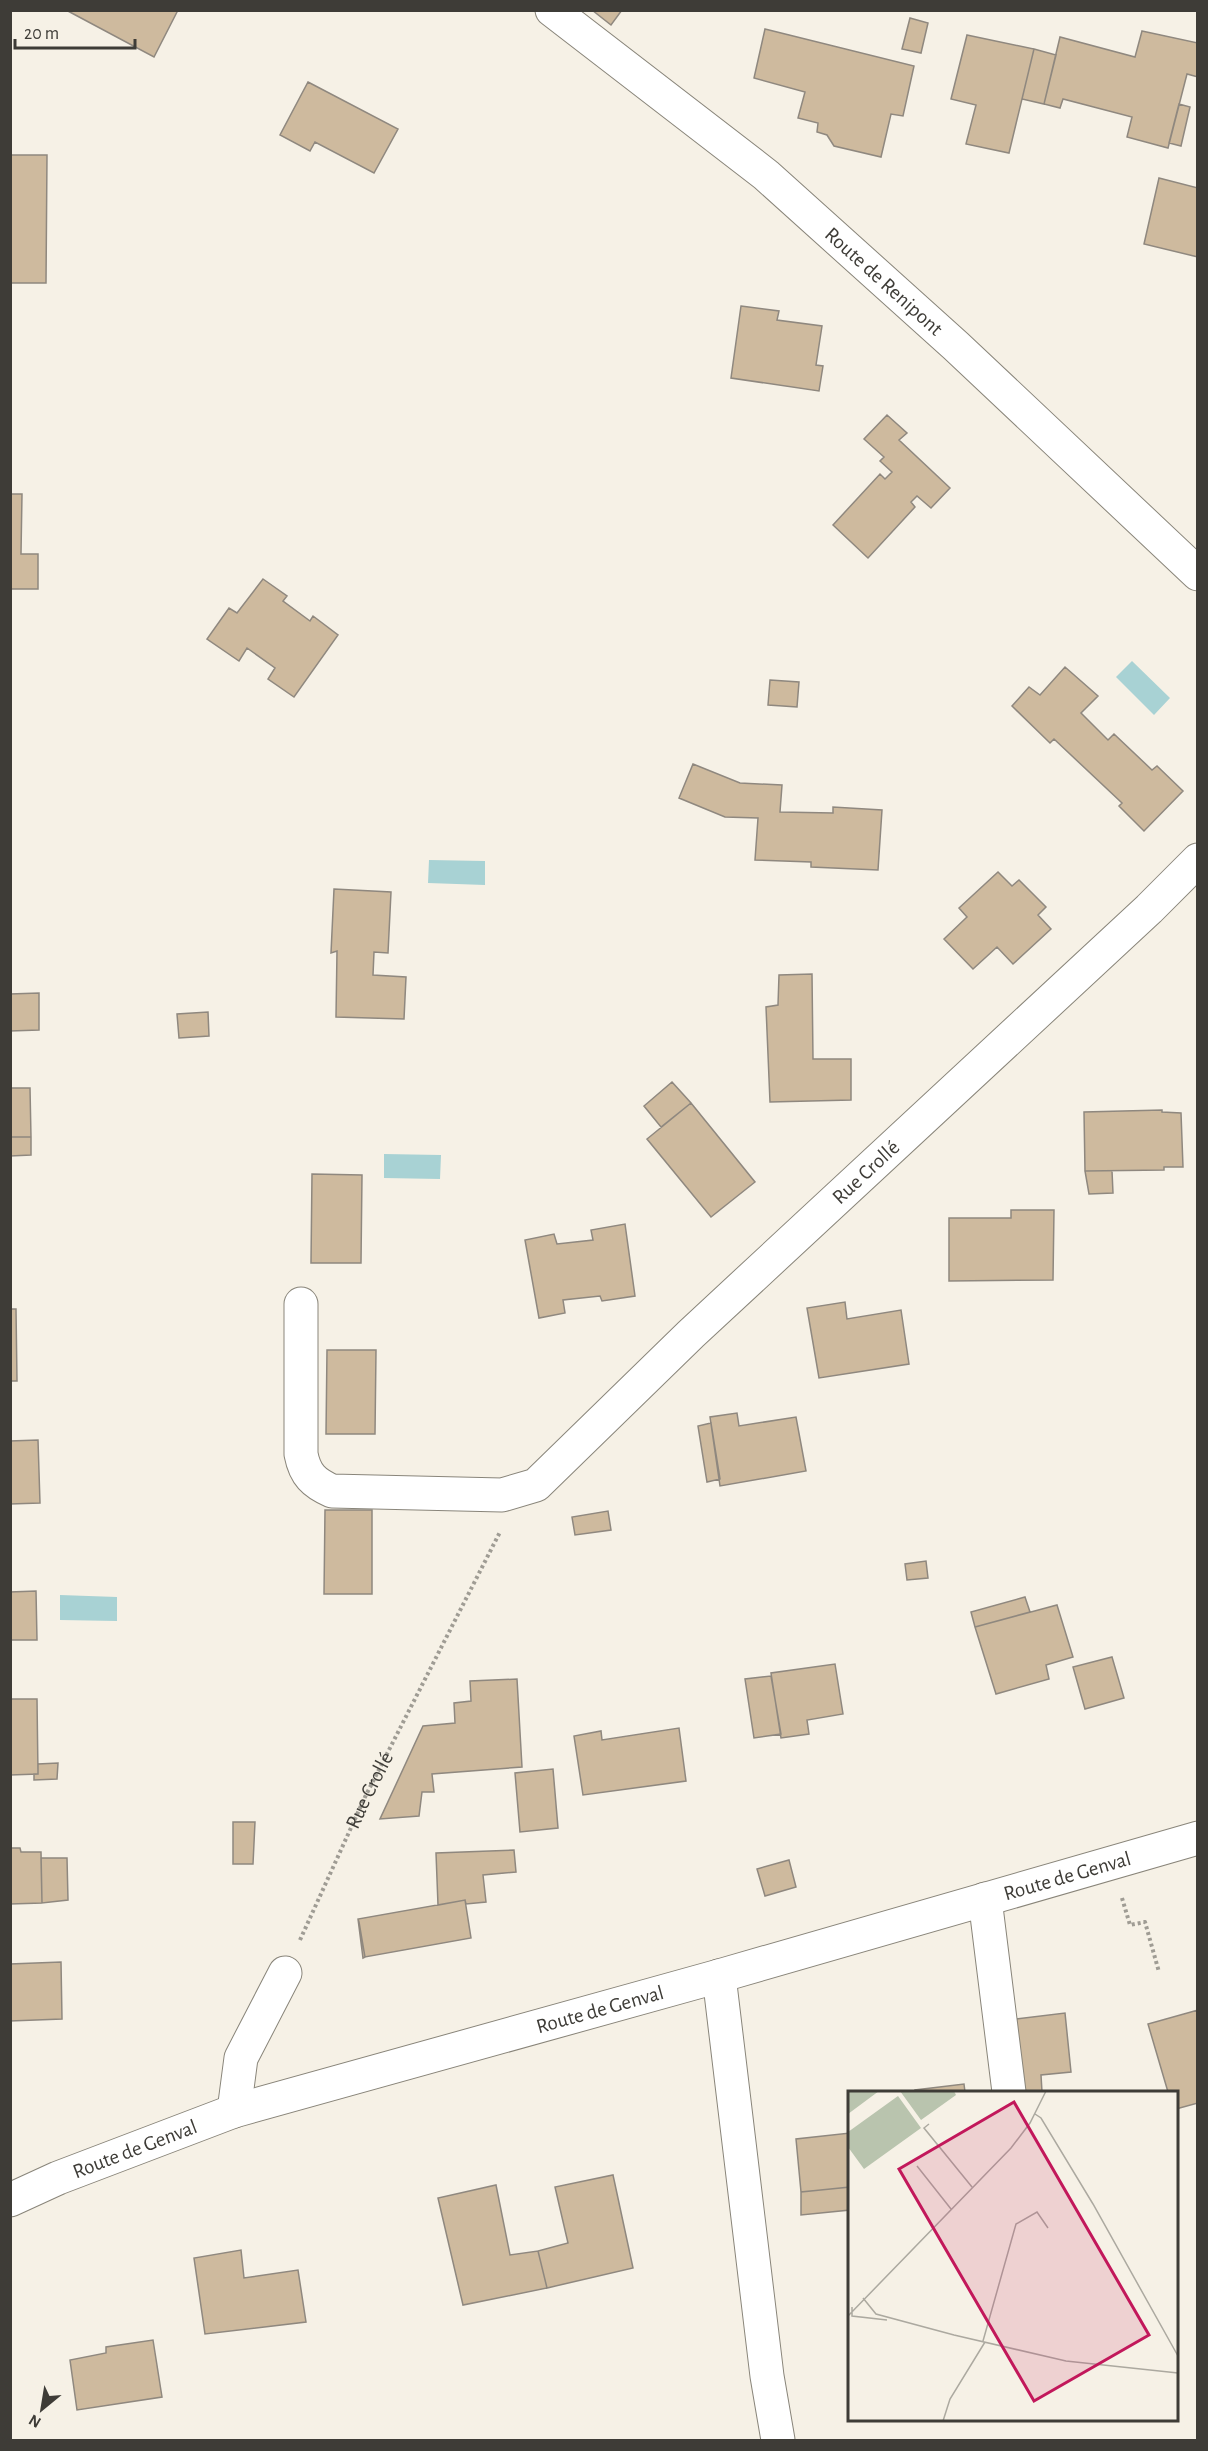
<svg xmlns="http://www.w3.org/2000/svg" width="1208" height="2451" font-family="'Alegreya Sans',sans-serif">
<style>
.water{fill:#a8d2d4}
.building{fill:#ceba9e;stroke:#8f887f;stroke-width:1.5}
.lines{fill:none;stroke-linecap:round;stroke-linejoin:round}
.minor-casing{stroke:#89857a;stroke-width:35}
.major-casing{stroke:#89857a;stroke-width:35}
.path{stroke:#9f9c94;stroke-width:4;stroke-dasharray:3 3;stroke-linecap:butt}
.minor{stroke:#fff;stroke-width:33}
.major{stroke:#fff;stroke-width:33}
.labels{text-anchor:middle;stroke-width:6;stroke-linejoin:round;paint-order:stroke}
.street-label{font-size:21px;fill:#3e3c37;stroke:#f6f1e6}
.inset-road{fill:none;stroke:#aca9a0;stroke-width:1.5}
.view{fill:#c2185b;fill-opacity:0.15;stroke:#c2185b;stroke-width:3}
.inset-edge{fill:none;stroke:#3e3c37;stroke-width:3}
</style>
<rect width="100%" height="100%" fill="#f6f1e6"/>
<path class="water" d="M1132,661L1170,698L1154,715L1116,677Z
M429,860L485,861V885L428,883Z
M384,1154L441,1155L440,1179L384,1178Z
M60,1595L117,1597V1621L60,1620Z"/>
<path class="building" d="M66,10H178L154,57Z
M592,10H622L611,25Z
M910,18L928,23L921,53L902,49Z
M765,29L914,66L903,116L891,114L881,157L834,146L827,135L817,132L818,123L798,118L805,92L754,78Z
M1142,31L1198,43V77L1187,74L1168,148L1127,137L1132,117L1063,99L1060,108L1044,104L1060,37L1135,57Z
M967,35L1034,49L1009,153L966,144L976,105L951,99Z
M1034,49L1056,55L1044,104L1022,99Z
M308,82L398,129L374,173L315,142L310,151L280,135Z
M1179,104L1190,107L1181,146L1169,143Z
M10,155H47L46,283H10Z
M1159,178L1198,188V257L1144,244Z
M741,306L779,311L777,320L822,326L816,365L823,366L819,391L731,378Z
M887,415L907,433L899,440L950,488L931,508L917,496L911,502L915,507L868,558L833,525L880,474L885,479L892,472L880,461L884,457L864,439Z
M10,494H22L21,554H38V589H10Z
M263,579L287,596L283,601L310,621L313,616L338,635L294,697L268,679L275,668L247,648L239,661L207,639L229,608L237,613Z
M1065,667L1098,696L1081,713L1108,740L1114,734L1152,770L1157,766L1183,791L1144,831L1119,806L1122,803L1054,739L1050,743L1012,706L1029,687L1040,695Z
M770,680L799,682L797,707L768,705Z
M693,764L740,783L782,785L780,812L833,813V807L882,810L878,870L811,867V862L755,860L758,818L725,817L679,798Z
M998,872L1012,886L1019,880L1046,907L1038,915L1051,929L1013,964L997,947L973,969L944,939L967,917L959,908Z
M334,889L391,892L388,953L374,952L373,975L406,977L404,1019L336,1017L337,951L331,953Z
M812,974L813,1059H851V1100L770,1102L766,1007L778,1005L779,975Z
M39,993V1030L10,1031V994Z
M208,1012L209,1036L179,1038L177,1014Z
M672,1082L691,1103L661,1127L644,1106Z
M10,1088H30L31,1137H10Z
M691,1103L755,1182L711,1217L647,1139Z
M1162,1110V1112L1181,1113L1183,1167H1164V1170L1085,1171L1084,1112Z
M10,1137H31V1155L10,1156Z
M1085,1171H1112L1113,1193L1089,1194Z
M312,1174L362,1175L361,1263H311Z
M1011,1210H1054L1053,1280L949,1281V1218H1011Z
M625,1224L635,1296L602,1301L600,1296L563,1300L565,1313L539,1318L525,1240L554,1234L557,1244L593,1240L591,1230Z
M845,1302L847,1319L901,1310L909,1364L819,1378L807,1308Z
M10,1309H16L17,1381H10Z
M327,1350H376L375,1434H326Z
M737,1413L739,1426L796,1417L806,1471L720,1486L710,1417Z
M711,1423L720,1479L707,1482L698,1426Z
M38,1440L40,1503L10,1504V1441Z
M325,1510H372V1594H324Z
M608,1511L611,1530L575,1535L572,1517Z
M926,1561L928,1578L907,1580L905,1564Z
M36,1591L37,1640H10V1592Z
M1025,1597L1030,1612L975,1627L971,1612Z
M1057,1605L1073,1657L1046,1665L1049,1679L996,1694L975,1627Z
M1112,1657L1124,1698L1085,1709L1073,1667Z
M835,1664L843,1714L807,1720L809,1734L781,1738L771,1673Z
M771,1676L781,1734L754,1738L745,1679Z
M517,1679L522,1767L432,1774L434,1792H422L419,1816L380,1819L423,1726L455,1723L454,1703L471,1701L470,1681Z
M10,1699H37L38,1774L10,1775Z
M679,1728L686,1781L583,1795L574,1736L601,1731L602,1740Z
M58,1763L57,1779L34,1780V1774H38V1764Z
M553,1769L558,1828L520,1832L515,1773Z
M233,1822H255L253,1864H233Z
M10,1848H20L21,1852H41L42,1903L10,1904Z
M514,1850L516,1872L483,1875L486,1902L466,1904L465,1900L438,1905L436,1853Z
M41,1858H67L68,1900L42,1903Z
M789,1860L796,1887L765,1896L757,1869Z
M465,1900L471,1938L365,1957L358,1919Z
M358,1919L359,1922L365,1957L363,1958Z
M61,1962L62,2019L10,2021V1964Z
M1198,2010V2103L1176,2109V2092H1168L1148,2024Z
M1065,2013L1071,2072L1041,2075L1042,2092H1015L1007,2020Z
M964,2084L965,2092H915V2090Z
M850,2133V2187L801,2192L796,2139Z
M613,2175L633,2268L547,2288L538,2251L568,2243L555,2187Z
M496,2185L510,2255L538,2251L547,2288L463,2305L438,2198Z
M850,2187V2210L801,2215V2192Z
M241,2250L244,2278L298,2270L306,2322L205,2334L194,2258Z
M153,2340L162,2397L77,2410L70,2360L106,2353V2347Z"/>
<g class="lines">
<g class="minor-casing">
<g id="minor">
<path id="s2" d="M552,10L766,175L956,346L1198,574"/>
<path id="s3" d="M301,1304V1454C305,1475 314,1483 332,1491L502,1495L536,1485L691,1334L1149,909L1198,860"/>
<path d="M985,1899L1009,2092"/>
<path d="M719,1976L767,2376L778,2440"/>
<path d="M234,2111L241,2058L285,1973"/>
</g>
</g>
<g class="major-casing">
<g id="major">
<path id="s4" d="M10,2200L58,2178L234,2111L719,1976L1198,1838"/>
</g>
</g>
<g class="path">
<path d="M1122,1898L1130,1925L1145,1922L1159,1972"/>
<path id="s1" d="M300,1940L365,1797L500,1532"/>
</g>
<use href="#minor" class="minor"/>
<use href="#major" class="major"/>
</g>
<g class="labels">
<g class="street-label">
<text dy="7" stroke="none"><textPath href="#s2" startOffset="429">Route de Renipont</textPath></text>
<text dy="7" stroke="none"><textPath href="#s3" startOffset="861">Rue Crollé</textPath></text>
<text dy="7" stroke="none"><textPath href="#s1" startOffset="165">Rue Crollé</textPath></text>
<text dy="7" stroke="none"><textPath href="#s4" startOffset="1107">Route de Genval</textPath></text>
<text dy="7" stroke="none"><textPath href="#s4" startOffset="621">Route de Genval</textPath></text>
<text dy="7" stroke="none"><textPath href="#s4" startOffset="135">Route de Genval</textPath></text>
</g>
</g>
<g transform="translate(848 2091)">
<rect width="330" height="330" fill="#f6f1e6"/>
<path d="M0,0H31L0,23ZM52,0H106L108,4L73,29ZM50,5L73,37L16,78L0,56V41Z" fill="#b9c4ae"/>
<path class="inset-road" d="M187,23L193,27L245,113L330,265M81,33L76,37L124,96M69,75L103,118M15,207L28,223L106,244L218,270L330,282M4,216V225L39,229M0,225L163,57L182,32L198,0M135,250L168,133L189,121L200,137M95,330L102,308L137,251"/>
<path class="view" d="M166,11L301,244L186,310L51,78Z"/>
<rect width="330" height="330" class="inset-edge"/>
</g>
<rect width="1208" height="2451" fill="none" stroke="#3e3c37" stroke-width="24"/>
<g transform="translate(42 2409) rotate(210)" stroke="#f6f1e6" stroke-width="4.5" paint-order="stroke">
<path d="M0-4.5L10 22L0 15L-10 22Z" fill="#3e3c37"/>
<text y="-9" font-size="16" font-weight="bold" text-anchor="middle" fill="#3e3c37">N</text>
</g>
<path d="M15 39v9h120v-9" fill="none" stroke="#3e3c37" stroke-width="3"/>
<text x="24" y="39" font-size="18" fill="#3e3c37" stroke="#f6f1e6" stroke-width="4.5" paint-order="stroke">20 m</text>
</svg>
